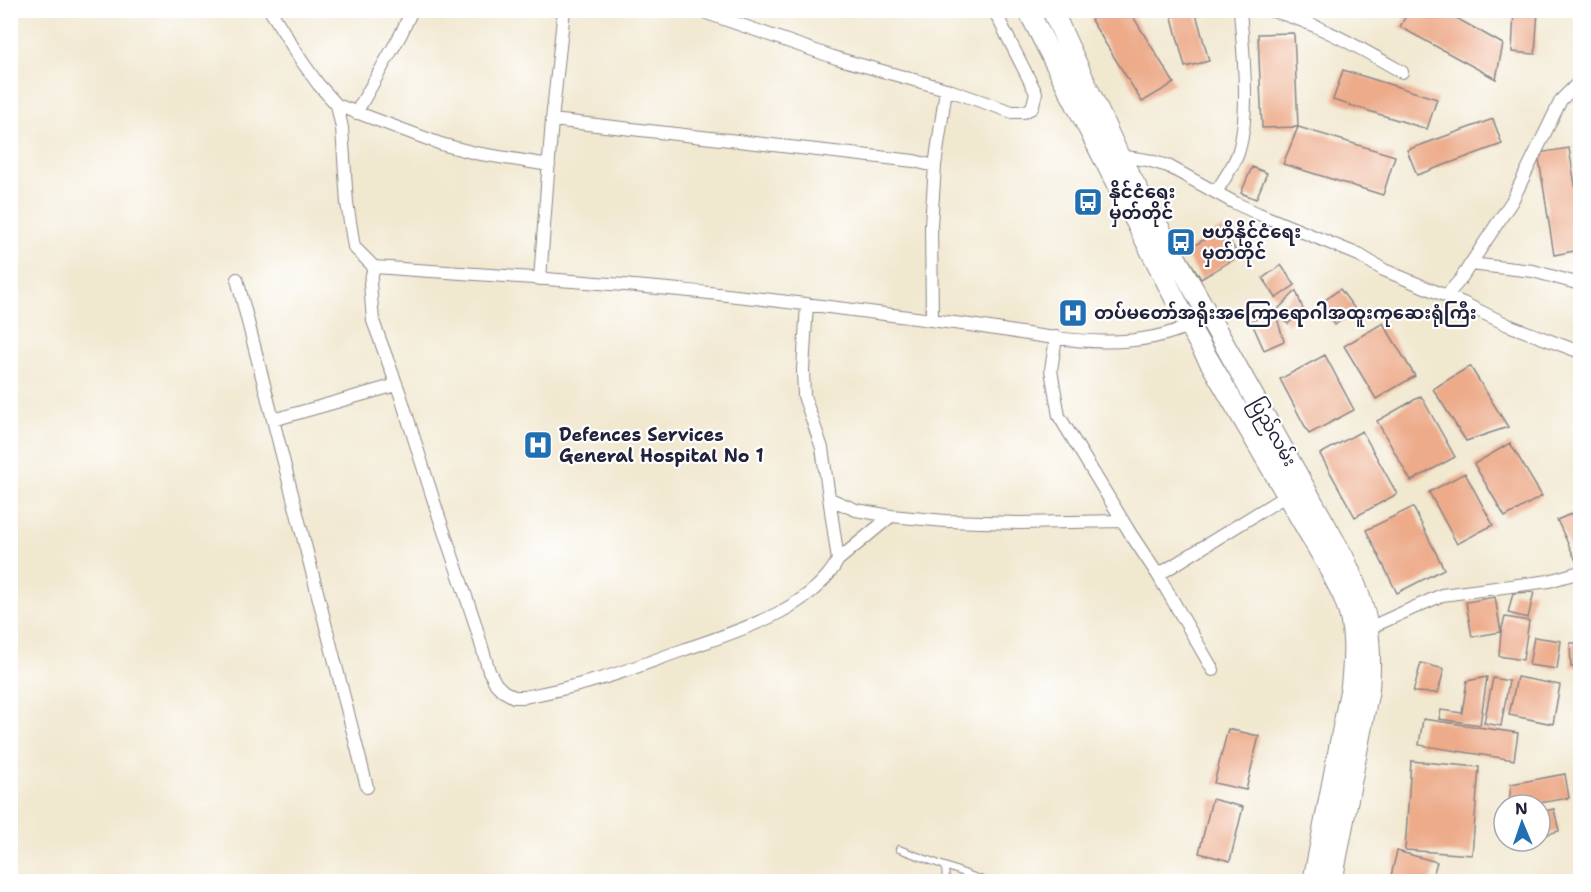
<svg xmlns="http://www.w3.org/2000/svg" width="1591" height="892" font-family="'Shantell Sans','Noto Sans Myanmar',sans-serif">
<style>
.building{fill:#edab8a}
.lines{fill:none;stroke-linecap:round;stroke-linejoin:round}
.service-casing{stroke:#8a8586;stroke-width:8}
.minor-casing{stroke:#8a8586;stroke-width:14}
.trunk-casing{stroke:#8a8586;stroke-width:22}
.service{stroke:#fff;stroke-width:6}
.minor{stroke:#fff;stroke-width:12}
.trunk{stroke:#fff;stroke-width:20}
.labels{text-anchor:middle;stroke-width:4.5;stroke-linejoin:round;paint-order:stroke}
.poi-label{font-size:18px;font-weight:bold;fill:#22223b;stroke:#fff;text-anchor:start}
.street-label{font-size:18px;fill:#22223b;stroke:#fff}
</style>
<rect width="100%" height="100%" fill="#fff"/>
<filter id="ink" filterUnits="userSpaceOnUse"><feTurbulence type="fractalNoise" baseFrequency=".0167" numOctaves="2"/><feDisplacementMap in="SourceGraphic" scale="12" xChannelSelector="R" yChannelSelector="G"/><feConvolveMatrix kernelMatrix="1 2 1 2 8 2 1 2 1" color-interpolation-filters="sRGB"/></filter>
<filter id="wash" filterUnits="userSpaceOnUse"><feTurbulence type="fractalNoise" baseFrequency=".008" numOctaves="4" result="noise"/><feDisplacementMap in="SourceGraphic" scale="24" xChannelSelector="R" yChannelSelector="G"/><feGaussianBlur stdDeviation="1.35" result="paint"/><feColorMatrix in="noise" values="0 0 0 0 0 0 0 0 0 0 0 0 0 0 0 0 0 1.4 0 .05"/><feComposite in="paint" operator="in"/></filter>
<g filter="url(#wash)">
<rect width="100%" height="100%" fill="#f1e8d0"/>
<g id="blocks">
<path class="building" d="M1101,10H1129L1174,83L1142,102L1091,20Z
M1170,10H1195L1209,61L1185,67Z
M1409,10H1442L1503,44L1496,79L1400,27Z
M1514,10H1538L1535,54L1512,52Z
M1294,33L1298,127L1395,156L1383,195L1283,164L1298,127L1262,128L1258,34Z
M1343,70L1437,99L1427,129L1333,100Z
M1493,119L1502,144L1417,175L1407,150Z
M1569,148L1580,217V250L1554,255L1538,153Z
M1252,167L1267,173L1256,199L1241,193Z
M1222,228L1239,256L1201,279L1184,252Z
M1281,265L1295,285L1276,298L1263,278Z
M1340,289L1355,309L1335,325L1319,305Z
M1296,291L1303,309L1288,324L1275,312L1284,341L1264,350L1251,321L1275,312Z
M1383,323L1415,376L1376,399L1344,346Z
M1325,355L1354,410L1309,434L1280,379Z
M1470,366L1508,427L1466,441L1433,389Z
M1421,396L1455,457L1411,481L1377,421Z
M1362,431L1397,494L1355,517L1320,454Z
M1510,443L1542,496L1505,517L1474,464Z
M1465,473L1493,525L1457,544L1429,492Z
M1413,507L1444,569L1397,593L1366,530Z
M1580,510V564L1578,565L1557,520Z
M1534,592L1528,618L1508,613L1513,593Z
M1495,597L1501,632L1472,637L1466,602Z
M1505,617L1529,621L1523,660L1499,656L1501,632Z
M1534,637L1561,641L1557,669L1529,665Z
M1570,643H1580V667H1571Z
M1421,663L1444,669L1438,693L1413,692Z
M1487,677L1480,725L1439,719L1441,710L1462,713L1467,681Z
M1517,677L1560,685L1553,724L1509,715Z
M1493,678L1509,681L1501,726L1484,723Z
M1423,719L1518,733L1514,760L1419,745Z
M1228,729L1259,736L1246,790L1214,783Z
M1411,761L1479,767L1472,855L1405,850Z
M1565,774L1569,798L1528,805H1509L1511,784Z
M1580,776V792L1576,777Z
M1212,799L1243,807L1230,861L1199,853Z
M1554,809L1559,831L1540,836V812Z
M1397,851L1437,862L1431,882L1390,880Z"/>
</g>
</g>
<g filter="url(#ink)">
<use href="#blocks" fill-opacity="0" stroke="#8a8586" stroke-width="1.5"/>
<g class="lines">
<g class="service-casing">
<path id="service" d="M899,849L988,882
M945,866L946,882"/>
</g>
<g class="minor-casing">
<path id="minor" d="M270,10L301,60L318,84L337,105L441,144L475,153L549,165
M698,10L836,58L946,89L1012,112H1024L1032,108L1036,93L994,10
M1269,10C1316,22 1360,48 1402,72
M337,105L342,128L347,203L354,247L374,267C486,275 598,281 709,293C794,302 878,313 962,324C1035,333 1124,359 1194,323
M356,113L401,34L412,10
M552,120L914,161L935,166
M1117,158L1119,156L1147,160L1168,166L1235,203L1259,214L1359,255L1384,270L1463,303L1508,325L1580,352
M1216,192C1223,181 1232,168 1237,156C1251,118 1243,51 1240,10
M1470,264L1533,271L1580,284
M374,267L370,283L373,321L400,394L437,511L474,620L489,671L496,684L503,691L514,697H525C548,692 573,687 596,680C626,672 654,660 683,650C734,632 811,611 838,560L822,448L804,396L803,370L807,304
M237,279L367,787
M540,279L552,120L564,10
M1446,296L1460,280L1512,201L1561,100L1580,81
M932,320L931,225L935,166L946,89
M1056,337L1051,370L1059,416L1132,536L1158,575L1213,670
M273,420L396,385
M830,499L856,510L891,516L945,521L1019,523L1122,521
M838,560L891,516
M1158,575L1287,495
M1369,628L1442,595L1549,581L1580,572"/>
</g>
<g class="trunk-casing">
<path id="trunk" d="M1028,10L1189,326L1328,566C1333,578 1341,589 1345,601C1356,629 1354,657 1351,686L1313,882
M1052,10L1119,156L1344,558C1367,608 1373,634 1369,689L1332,882"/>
</g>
<use href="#service" class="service"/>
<use href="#minor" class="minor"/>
<use href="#trunk" class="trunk"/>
</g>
</g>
<defs>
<g id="bus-square" transform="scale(1.5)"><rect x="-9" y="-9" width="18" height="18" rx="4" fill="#1f6fb2" stroke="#fff"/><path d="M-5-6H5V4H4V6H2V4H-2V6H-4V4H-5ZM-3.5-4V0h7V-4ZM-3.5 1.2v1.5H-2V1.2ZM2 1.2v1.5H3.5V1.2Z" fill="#fff"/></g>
<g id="hospital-square" transform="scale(1.5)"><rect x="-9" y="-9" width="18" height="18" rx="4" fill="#1f6fb2" stroke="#fff"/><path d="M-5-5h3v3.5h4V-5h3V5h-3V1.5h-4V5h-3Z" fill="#fff"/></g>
</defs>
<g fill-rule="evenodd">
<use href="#bus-square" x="1088" y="202"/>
<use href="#bus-square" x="1181" y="242"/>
<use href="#hospital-square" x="1073" y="313"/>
<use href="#hospital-square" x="538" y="445"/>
</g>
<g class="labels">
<g class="poi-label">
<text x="1109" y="198">နိုင်ငံရေး<tspan x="1109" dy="21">မှတ်တိုင်</tspan></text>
<text x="1202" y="238">ဗဟိုနိုင်ငံရေး<tspan x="1202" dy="21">မှတ်တိုင်</tspan></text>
<text x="1094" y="319">တပ်မတော်အရိုးအကြောရောဂါအထူးကုဆေးရုံကြီး</text>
<text x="559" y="441">Defences Services<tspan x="559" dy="21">General Hospital No 1</tspan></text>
</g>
<g class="street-label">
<text transform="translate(1273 432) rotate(61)" y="6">ပြည်လမ်း</text>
</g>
</g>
<rect width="1591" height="892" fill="none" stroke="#fff" stroke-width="36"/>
<g transform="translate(1522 823) rotate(358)"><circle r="28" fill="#ffffff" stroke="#a7a7b1" stroke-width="1.5"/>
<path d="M0-4.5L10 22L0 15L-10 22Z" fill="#1f6fb2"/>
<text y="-9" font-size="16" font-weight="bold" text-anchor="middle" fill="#22223b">N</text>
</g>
</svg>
